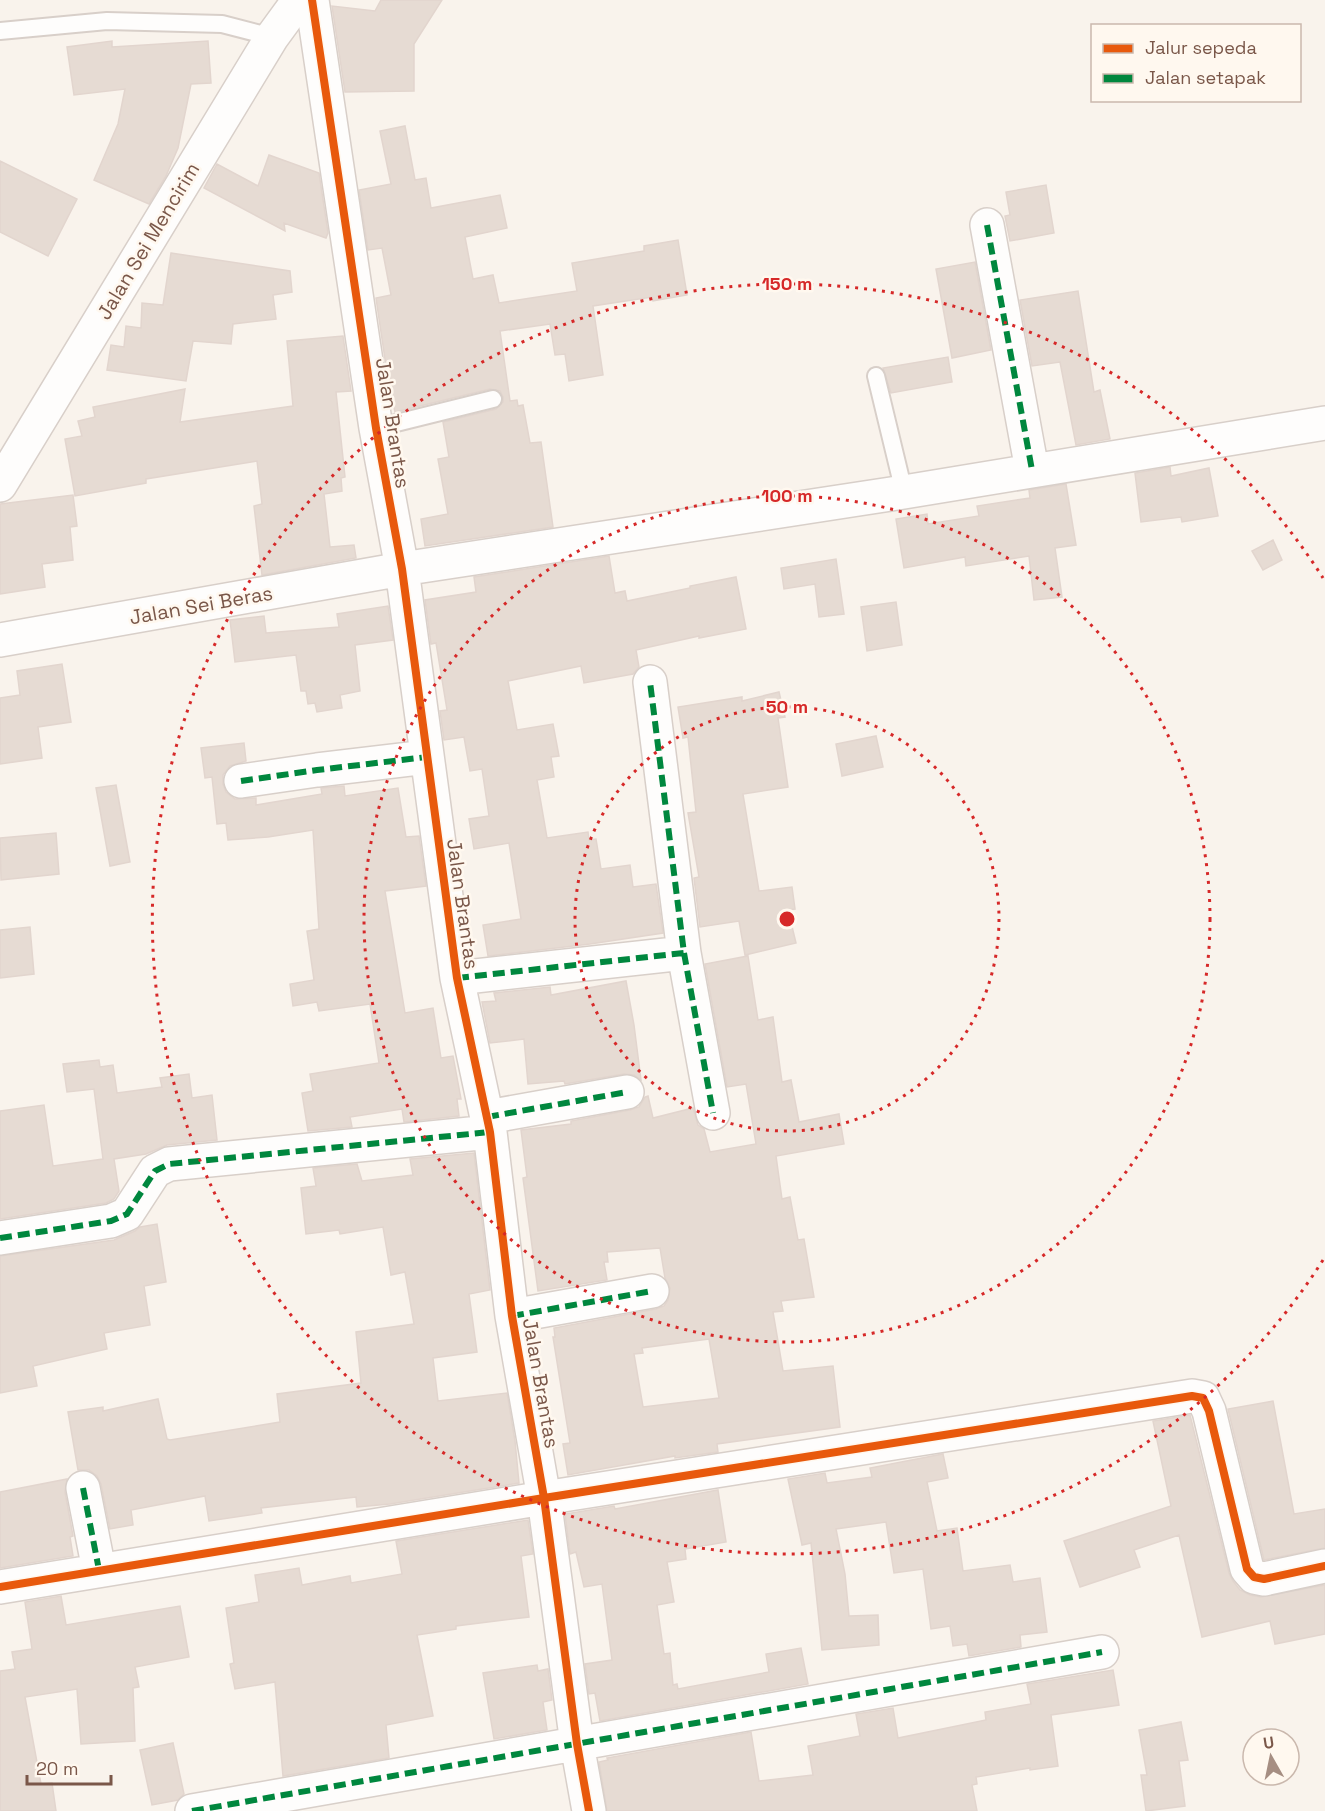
<svg xmlns="http://www.w3.org/2000/svg" width="1325" height="1811" font-family="'Space Grotesk',sans-serif">
<style>
.building{fill:#e6dbd3;stroke:#e2d5ce;stroke-width:1.5;fill-rule:evenodd}
.lines{fill:none;stroke-linecap:round;stroke-linejoin:round}
.service-casing{stroke:#d8cfc9;stroke-width:20}
.minor-casing{stroke:#d8cfc9;stroke-width:36}
.tertiary-casing{stroke:#d8cfc9;stroke-width:36}
.service{stroke:#fefdfc;stroke-width:16}
.minor{stroke:#fefdfc;stroke-width:33}
.tertiary{stroke:#fefdfc;stroke-width:33}
.quiet{stroke:#00873e;stroke-width:6;stroke-dasharray:12 6;stroke-linecap:butt}
.cycleway-casing{stroke:#fff8ef;stroke-width:11}
.cycleway{stroke:#e8590c;stroke-width:8}
.ring{fill:none;stroke:#d62828;stroke-width:3;stroke-dasharray:3 6}
.labels{text-anchor:middle;stroke-width:5;stroke-linejoin:round;paint-order:stroke}
.street-label{font-size:20px;fill:#7a5749;stroke:#fff8ef}
.centre{fill:#d62828;stroke:#fff8ef;stroke-width:3}
.ring-label{font-size:18px;text-anchor:middle;font-weight:bold;fill:#d62828;stroke:#fff8ef;stroke-width:5;stroke-linejoin:round;paint-order:stroke}
</style>
<rect width="100%" height="100%" fill="#f9f3ec"/>
<path class="building" d="M381,0H442L414,44V91L345,92L332,6L375,11Z
M112,41V47L208,41L211,83L191,84L178,148L166,176L149,204L94,180L118,124L125,89L74,95L67,47Z
M405,126L415,180L426,178L431,208L500,195L507,228L465,237L473,279L493,275L499,303L577,291L572,263L644,251V246L678,240L687,295L653,301L652,297L593,306L603,375L569,381L565,354L555,355L550,324L500,331L510,401L517,400L518,406L523,405L530,443L541,442L553,527L425,546L421,519L448,514L438,459L449,457L443,422L496,409L503,402V397L500,391L490,389L395,412L391,393H390L376,298L391,295L382,248L368,250L359,190L391,184L380,131Z
M269,155L319,173L328,233L326,238L284,223L285,231L204,188L217,164L258,186Z
M0,161L77,199L48,256L0,232Z
M1046,185L1054,233L1010,241L1005,216L1010,215L1006,192Z
M171,253L290,271L292,292L273,295L276,319L233,324L231,344L193,341L186,381L107,370L111,345L124,347L126,326L141,328L142,303L163,305Z
M975,262L991,350L952,358L936,269Z
M1078,291L1094,392L1100,390L1110,439L1076,445L1060,362L1032,366L1020,300Z
M343,336L351,391L336,392L345,477L341,478L342,491L324,494L330,547L354,545L356,558L262,575L254,506L262,504L257,461L146,479V483L75,496L65,439L82,436L78,421L95,417L93,407L185,389L180,422L293,406L287,341Z
M948,357L952,382L891,393L883,368Z
M1170,467L1171,476L1209,468L1218,516L1182,522L1181,517L1141,522L1135,473Z
M1066,484L1076,545L1055,548L1062,597L1034,600L1029,556L966,566L965,557L904,568L896,519L927,514L928,524L979,516L977,506L1030,498L1029,490Z
M73,495L77,526L70,527L73,560L42,564L45,587L0,594V504Z
M1273,540L1282,560L1263,570L1252,551Z
M609,556L615,593L625,591L627,601L690,588V586L736,577L746,629L699,638V636L636,650L639,667L633,674L584,683L581,666L508,681L517,730L553,724L559,756L551,757L554,777L537,780L547,838L588,832L589,840L596,839L601,869L630,865L633,887L656,884L663,933L590,944L488,956L483,925L521,919L509,843L474,849L469,819L489,816L482,769L470,771L464,737L444,740L440,711L447,710L436,643L431,644L425,600L476,592L474,577Z
M836,559L844,614L819,617L815,584L784,589L781,568Z
M896,602L902,645L867,651L861,607Z
M388,606L393,640L355,645L360,691L340,695L342,708L317,712L315,703L308,704L306,691H301L296,655L235,662L230,620L264,616L266,633L339,627L337,614Z
M62,664L71,722L38,727L42,758L0,764V698L20,695L17,671Z
M779,692L785,717L778,718L788,787L743,794L759,891L792,887L795,909L788,910L796,943L745,955L739,921L700,927L694,878L699,877L688,813L696,812L688,737L683,738L678,707L742,697V701Z
M876,736L883,767L842,776L836,744Z
M244,743L246,761L230,766L223,775V784L226,792L235,799L256,798V805L322,794L321,788L344,786L345,796L398,788L406,837L419,836L426,886L385,891L405,1013L433,1008L441,1058L453,1056L461,1099H457L459,1116L404,1122L402,1109L350,1117L352,1127L308,1131L302,1093L313,1091L310,1074L379,1063L370,1004L319,1011L317,1002L293,1006L290,984L314,980L307,931L319,929L313,830L268,837L228,840L226,823L217,824L212,777L205,778L201,748Z
M116,785L130,862L110,866L96,788Z
M56,833L59,874L1,880L0,838Z
M30,927L34,974L0,978V930Z
M748,956L758,1020L773,1017L782,1082L791,1080L799,1122L839,1114L844,1144L776,1156L782,1199L790,1197L798,1240L804,1239L814,1297L781,1301L783,1311L773,1312L783,1371L833,1366L840,1427L717,1444L718,1452L675,1458V1456L568,1475L563,1444L570,1443L553,1337H555L554,1328L656,1309L664,1306L668,1300L670,1288L665,1278L660,1248L607,1252L608,1262H604L607,1280L538,1291L523,1178L527,1177L521,1130L571,1124V1121L630,1110L639,1107L645,1097L648,1096L653,1118L693,1108L698,1125L704,1129L710,1152L756,1144L746,1084L727,1087L705,964ZM709,1339L719,1398L643,1407L634,1354L643,1353L642,1348Z
M626,981L634,1025L641,1080L634,1075L624,1074L565,1084L564,1081L528,1084L524,1039L490,1043L482,1002L496,1001L494,993L550,987L551,995Z
M99,1060L100,1067L113,1065L117,1093L162,1087L160,1078L189,1074L192,1098L212,1095L217,1140L167,1145L146,1154L114,1159L119,1191L114,1199L106,1203L0,1219V1111L44,1105L53,1166L103,1159L94,1089L67,1092L63,1064Z
M474,1153L490,1290L469,1294L477,1352L433,1358L438,1401L507,1393L515,1441L519,1483L390,1504L357,1507L356,1497L261,1508L262,1513L209,1521L205,1496L131,1510L133,1525L110,1529L101,1484L97,1476L89,1470H78L68,1412L103,1407V1411L158,1399L167,1439L170,1440L280,1422L277,1394L361,1383L356,1332L414,1324L405,1272L391,1275L383,1227L340,1234L339,1230L306,1234L301,1188L316,1186L313,1168L357,1164L362,1181L413,1175L410,1159Z
M157,1224L166,1282L144,1286L150,1325L104,1333L107,1349L33,1366L37,1386L0,1393V1256L114,1240L135,1231L140,1227Z
M1273,1401L1294,1514L1325,1509V1548L1264,1560L1228,1409Z
M1190,1415L1229,1573L1233,1581L1240,1590L1250,1595L1261,1597L1325,1585V1634L1275,1644L1270,1621L1202,1637L1179,1535L1134,1550L1140,1567L1080,1587L1064,1541L1171,1506L1153,1421Z
M943,1454L948,1478L927,1482L937,1531L957,1528L963,1571L1010,1565L1013,1582L1040,1578L1047,1632L1020,1635L1021,1647L969,1656L967,1644L953,1646L950,1626L931,1629L923,1569L894,1573L886,1522L836,1529L845,1574L849,1616L878,1615L879,1645L822,1650L811,1543L802,1545L788,1479L825,1473L827,1483L872,1477L870,1468Z
M67,1479L65,1492L73,1536L70,1537L73,1556L0,1568V1492Z
M718,1490L726,1542L685,1549L686,1559L667,1562L674,1602L657,1605L664,1654L670,1653L673,1685L677,1684L678,1689L769,1672L766,1654L801,1648L808,1684L600,1721L595,1693L589,1694L585,1664L612,1660L602,1584L584,1587L576,1552L570,1554L565,1514L614,1506L615,1509Z
M528,1520L533,1554L521,1556L529,1617L456,1626V1629L417,1635L433,1716L386,1725L389,1758L283,1776L275,1682L235,1689L230,1664L234,1663L226,1608L259,1602L255,1575L299,1568L302,1585L350,1576L351,1583L402,1574L396,1541Z
M61,1596L66,1625L180,1606L189,1657L135,1667L139,1687L133,1688L135,1741L81,1744L77,1689L25,1697L41,1784L52,1783L56,1811H0V1671L15,1669L12,1652L32,1649L25,1602Z
M537,1665L538,1671L548,1669L552,1700L543,1702L547,1730L494,1739L483,1673Z
M1113,1670L1119,1705L1051,1715L1058,1766L1030,1770V1768L976,1777L977,1784L972,1785L977,1811H607L599,1762L608,1760L607,1758L751,1732L759,1781L813,1775L808,1746L860,1736L856,1714L893,1708L898,1738L986,1720L985,1712L1031,1704L1027,1684Z
M1181,1722L1188,1760L1179,1761L1185,1806L1146,1811L1141,1775H1147L1139,1730Z
M173,1743L184,1794L178,1800L152,1805L140,1750Z"/>
<g class="lines">
<g class="service-casing">
<path id="service" d="M0,31L107,21L222,24L272,37
M876,376L904,492
M376,428L493,399"/>
</g>
<g class="minor-casing">
<path id="minor" d="M312,0L376,428L402,569L457,978L490,1132L512,1316L544,1498L577,1744L589,1811
M987,225L1032,470
M0,640L402,569L904,492L1325,423
M241,781L317,770L427,757
M684,953L713,1113
M457,978L684,953L650,682
M487,1117L627,1092
M0,1238L111,1221L127,1214L155,1171L169,1164L490,1132
M512,1316L652,1291
M83,1488L99,1570
M0,1587L544,1498L1192,1396L1203,1398L1209,1411L1247,1569L1254,1577L1264,1579L1325,1566
M192,1811L1102,1652"/>
</g>
<g class="tertiary-casing">
<path id="tertiary" d="M0,485L272,37L299,0"/>
</g>
<use href="#service" class="service"/>
<use href="#minor" class="minor"/>
<use href="#tertiary" class="tertiary"/>
<path class="quiet" d="M987,225L1032,470
M241,781L317,770L427,757
M684,953L713,1113
M457,978L684,953L650,682
M487,1117L627,1092
M0,1238L111,1221L127,1214L155,1171L169,1164L490,1132
M512,1316L652,1291
M83,1488L99,1570
M192,1811L1102,1652"/>
<g class="cycleway-casing">
<path id="cycleway" d="M312,0L376,428L402,569L457,978L490,1132L512,1316L544,1498L577,1744L589,1811
M0,1587L544,1498L1192,1396L1203,1398L1209,1411L1247,1569L1254,1577L1264,1579L1325,1566"/>
</g>
<use href="#cycleway" class="cycleway"/>
</g>
<g class="ring">
<circle cx="787" cy="919" r="212"/>
<circle cx="787" cy="919" r="423"/>
<path d="M1323 1260A635 635 0 1 1 1323 578"/>
</g>
<g class="labels">
<g class="street-label">
<text transform="translate(148 241) rotate(-59)" y="7">Jalan Sei Mencirim</text>
<text transform="translate(393 423) rotate(81)" y="7">Jalan Brantas</text>
<text transform="translate(201 605) rotate(-10)" y="7">Jalan Sei Beras</text>
<text transform="translate(463 904) rotate(82)" y="7">Jalan Brantas</text>
<text transform="translate(541 1383) rotate(80)" y="7">Jalan Brantas</text>
</g>
</g>
<circle cx="787" cy="919" r="9" class="centre"/>
<g class="ring-label">
<text x="787" y="290">150 m</text>
<text x="787" y="502">100 m</text>
<text x="787" y="713">50 m</text>
</g>
<rect x="1091" y="24" width="210" height="78" fill="#fff8ef" stroke="#cab8ad" stroke-width="1.5"/>
<rect x="1103" y="44" width="30" height="9" fill="#e8590c" stroke="#cab8ad" stroke-width="1.5"/>
<text x="1145" y="54" font-size="18" fill="#7a5749">Jalur sepeda</text>
<rect x="1103" y="74" width="30" height="9" fill="#00873e" stroke="#cab8ad" stroke-width="1.5"/>
<text x="1145" y="84" font-size="18" fill="#7a5749">Jalan setapak</text>
<g transform="translate(1271 1757) rotate(351)"><circle r="28" fill="#fff8ef" stroke="#cab8ad" stroke-width="1.5"/>
<path d="M0-4.5L10 22L0 15L-10 22Z" fill="#a68e82"/>
<text y="-9" font-size="16" font-weight="bold" text-anchor="middle" fill="#7a5749">U</text>
</g>
<path d="M27 1775v9h84v-9" fill="none" stroke="#7a5749" stroke-width="3"/>
<text x="36" y="1775" font-size="18" fill="#7a5749" stroke="#fff8ef" stroke-width="4.5" paint-order="stroke">20 m</text>
</svg>
